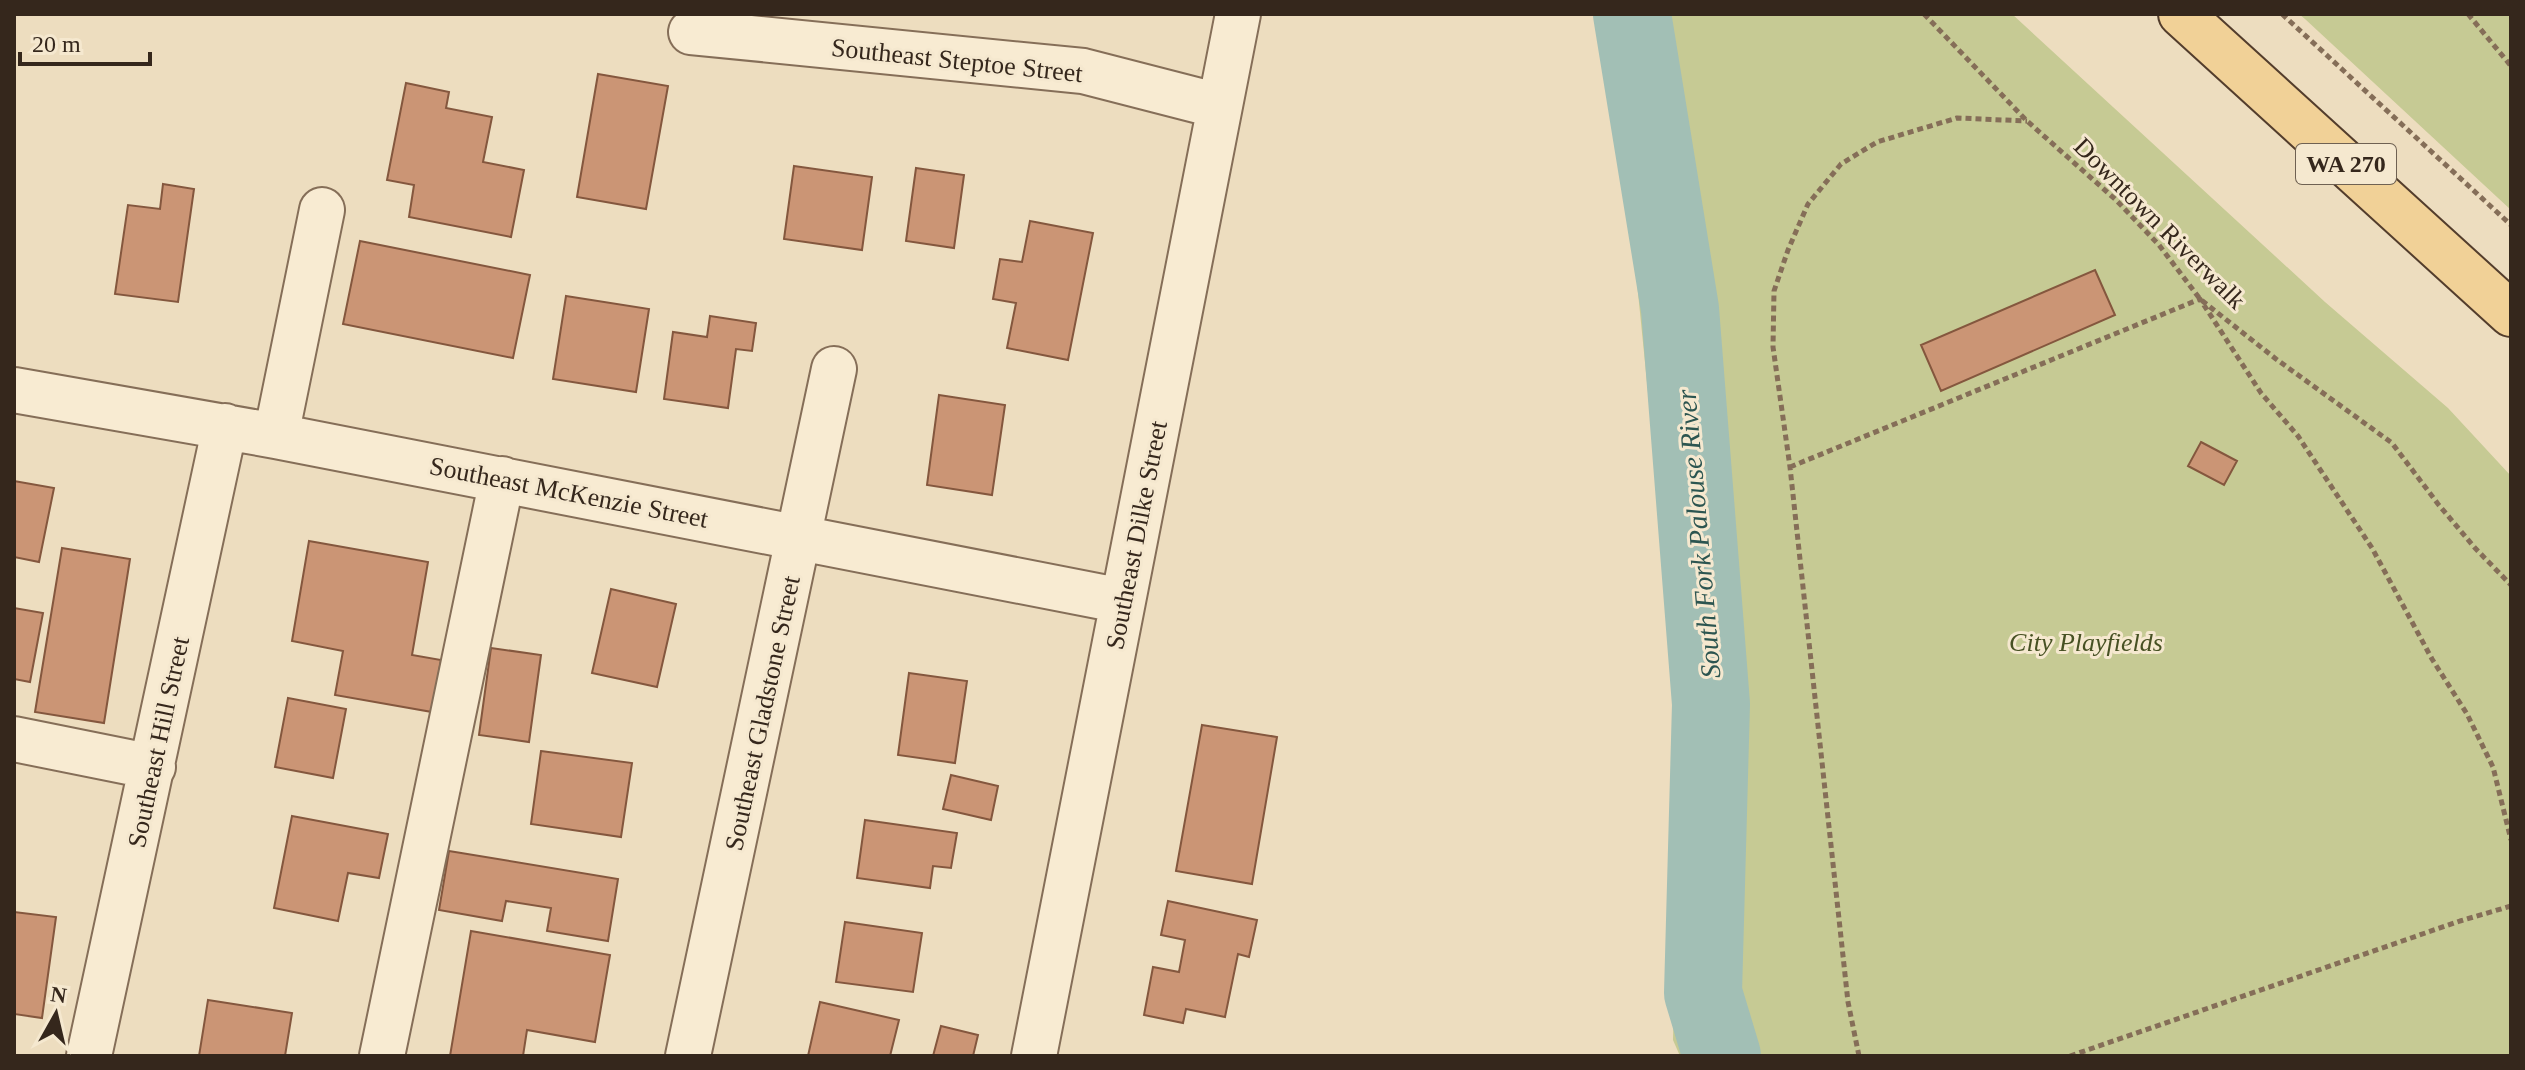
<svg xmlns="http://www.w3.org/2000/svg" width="2525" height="1070" font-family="Georgia,serif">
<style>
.green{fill:#c6ca94}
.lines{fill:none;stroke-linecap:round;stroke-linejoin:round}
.river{stroke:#a2bfb5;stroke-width:78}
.building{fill:#cb9575;stroke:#84573e;stroke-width:2}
.minor-casing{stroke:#856e58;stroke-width:48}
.major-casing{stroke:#533d2c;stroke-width:48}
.path{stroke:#856e58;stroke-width:5;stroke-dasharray:6 4;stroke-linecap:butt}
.minor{stroke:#f8ebd2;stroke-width:44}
.major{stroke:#f1d197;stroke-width:44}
.labels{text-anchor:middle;stroke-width:6;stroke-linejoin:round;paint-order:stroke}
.shield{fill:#f5e8cf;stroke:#6f6152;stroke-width:2}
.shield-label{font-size:24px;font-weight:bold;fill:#35271c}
.street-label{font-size:26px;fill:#35271c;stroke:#f5e8cf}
.park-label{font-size:26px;font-style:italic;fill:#475123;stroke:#f5e8cf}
.water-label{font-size:28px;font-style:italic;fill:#2c5550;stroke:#f5e8cf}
</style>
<rect width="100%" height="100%" fill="#edddbf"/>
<path class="green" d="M1598,14H2012L2325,302L2448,408L2511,476V1056H1680L1673,1040L1680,743L1672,631L1635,263Z
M2299,14H2511V210L2305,19Z"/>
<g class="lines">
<path class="river" d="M1632,14L1680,309L1711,704L1703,993L1722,1056"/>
</g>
<path class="building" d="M598,74L668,86L646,209L577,197Z
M406,83L449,92L446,108L492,117L483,162L524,170L511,237L409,217L414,185L387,180Z
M794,166L872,177L862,250L784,239Z
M916,168L964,175L954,248L906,241Z
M163,184L194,189L178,302L115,294L128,205L160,209Z
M1030,221L1093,233L1068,360L1007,348L1016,303L993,299L1000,259L1022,262Z
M360,241L530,275L513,358L343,324Z
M2095,270L2115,315L1941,391L1921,345Z
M566,296L649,309L636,392L553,379Z
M710,316L756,323L752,351L736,349L728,408L664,399L673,332L707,337Z
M939,395L1005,405L992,495L927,485Z
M2201,442L2237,461L2224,485L2188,466Z
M14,481L54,488L39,562L14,557Z
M309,541L428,562L412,655L441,660L432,712L335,695L343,651L292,641Z
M62,548L130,559L104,723L35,712Z
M611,589L676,604L657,687L592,673Z
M14,608L43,613L30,682L14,679Z
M491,648L541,655L529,742L479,735Z
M909,673L967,681L955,763L898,755Z
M288,698L346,709L333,778L275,767Z
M1202,725L1277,737L1252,884L1176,871Z
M541,751L632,763L621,837L531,824Z
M951,775L998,786L991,820L943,809Z
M292,816L388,834L379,878L348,873L338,921L274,908Z
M865,820L957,833L951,868L933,866L930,888L857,878Z
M449,851L618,879L608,941L547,931L551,908L506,901L502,921L439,910Z
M1168,901L1257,920L1249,957L1238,954L1225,1017L1186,1009L1183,1023L1144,1015L1153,967L1179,972L1185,940L1161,935Z
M14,912L56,917L42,1018L14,1014Z
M845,922L922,933L913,992L836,982Z
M471,931L610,955L595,1042L527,1030L523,1056H450Z
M208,1000L292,1013L285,1056H199Z
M820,1002L899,1020L890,1056H808Z
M941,1026L978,1035L973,1056H933Z"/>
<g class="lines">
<g class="minor-casing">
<path id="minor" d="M691,32L1083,71L1219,106
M14,390L276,436L1123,601
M276,436L322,210
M14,739L153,767
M89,1056L225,426
M382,1056L502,479
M688,1056L834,369
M1034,1056L1238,14"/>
</g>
<g class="major-casing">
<path id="major" d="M2181,14L2511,314"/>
</g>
<path class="path" d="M1924,14L2027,121L2116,200L2159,245L2200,299L2276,359L2392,443L2438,504L2475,548L2511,585
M2282,14L2511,225
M2468,14L2511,66
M1790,467L2200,299L2261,393L2298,436L2372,548L2432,659L2467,714L2493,767L2511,840
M1859,1056L1848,1002L1790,467L1773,347L1774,291L1788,250L1808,204L1841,164L1877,142L1957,118L2027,121
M2070,1056L2460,921L2511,906"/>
<use href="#minor" class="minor"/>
<use href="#major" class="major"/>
</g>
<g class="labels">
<rect class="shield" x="2296" y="144" width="100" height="40" rx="6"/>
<g class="shield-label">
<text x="2346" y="172">WA 270</text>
</g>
<g class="street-label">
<text transform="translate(957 60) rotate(6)" y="9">Southeast Steptoe Street</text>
<text transform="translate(2160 223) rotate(45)" y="9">Downtown Riverwalk</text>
<text transform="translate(569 492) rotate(11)" y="9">Southeast McKenzie Street</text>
<text transform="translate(1136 535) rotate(-79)" y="9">Southeast Dilke Street</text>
<text transform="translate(762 713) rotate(-78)" y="9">Southeast Gladstone Street</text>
<text transform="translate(158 742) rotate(-78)" y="9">Southeast Hill Street</text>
</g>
<g class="park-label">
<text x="2086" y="651">City Playfields</text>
</g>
<g class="water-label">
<text transform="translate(1698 534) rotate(-95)" y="10">South Fork Palouse River</text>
</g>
</g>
<rect width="2525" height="1070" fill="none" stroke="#35271c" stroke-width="32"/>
<g transform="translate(56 1014) rotate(8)" stroke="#f5e8cf" stroke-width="6" paint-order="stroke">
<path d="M0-6L14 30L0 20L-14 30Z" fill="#35271c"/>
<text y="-12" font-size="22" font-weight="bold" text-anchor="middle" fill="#35271c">N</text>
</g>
<path d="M20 52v12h130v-12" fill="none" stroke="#35271c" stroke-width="4"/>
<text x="32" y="52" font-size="24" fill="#35271c" stroke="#f5e8cf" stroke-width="6" paint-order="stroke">20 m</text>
</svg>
